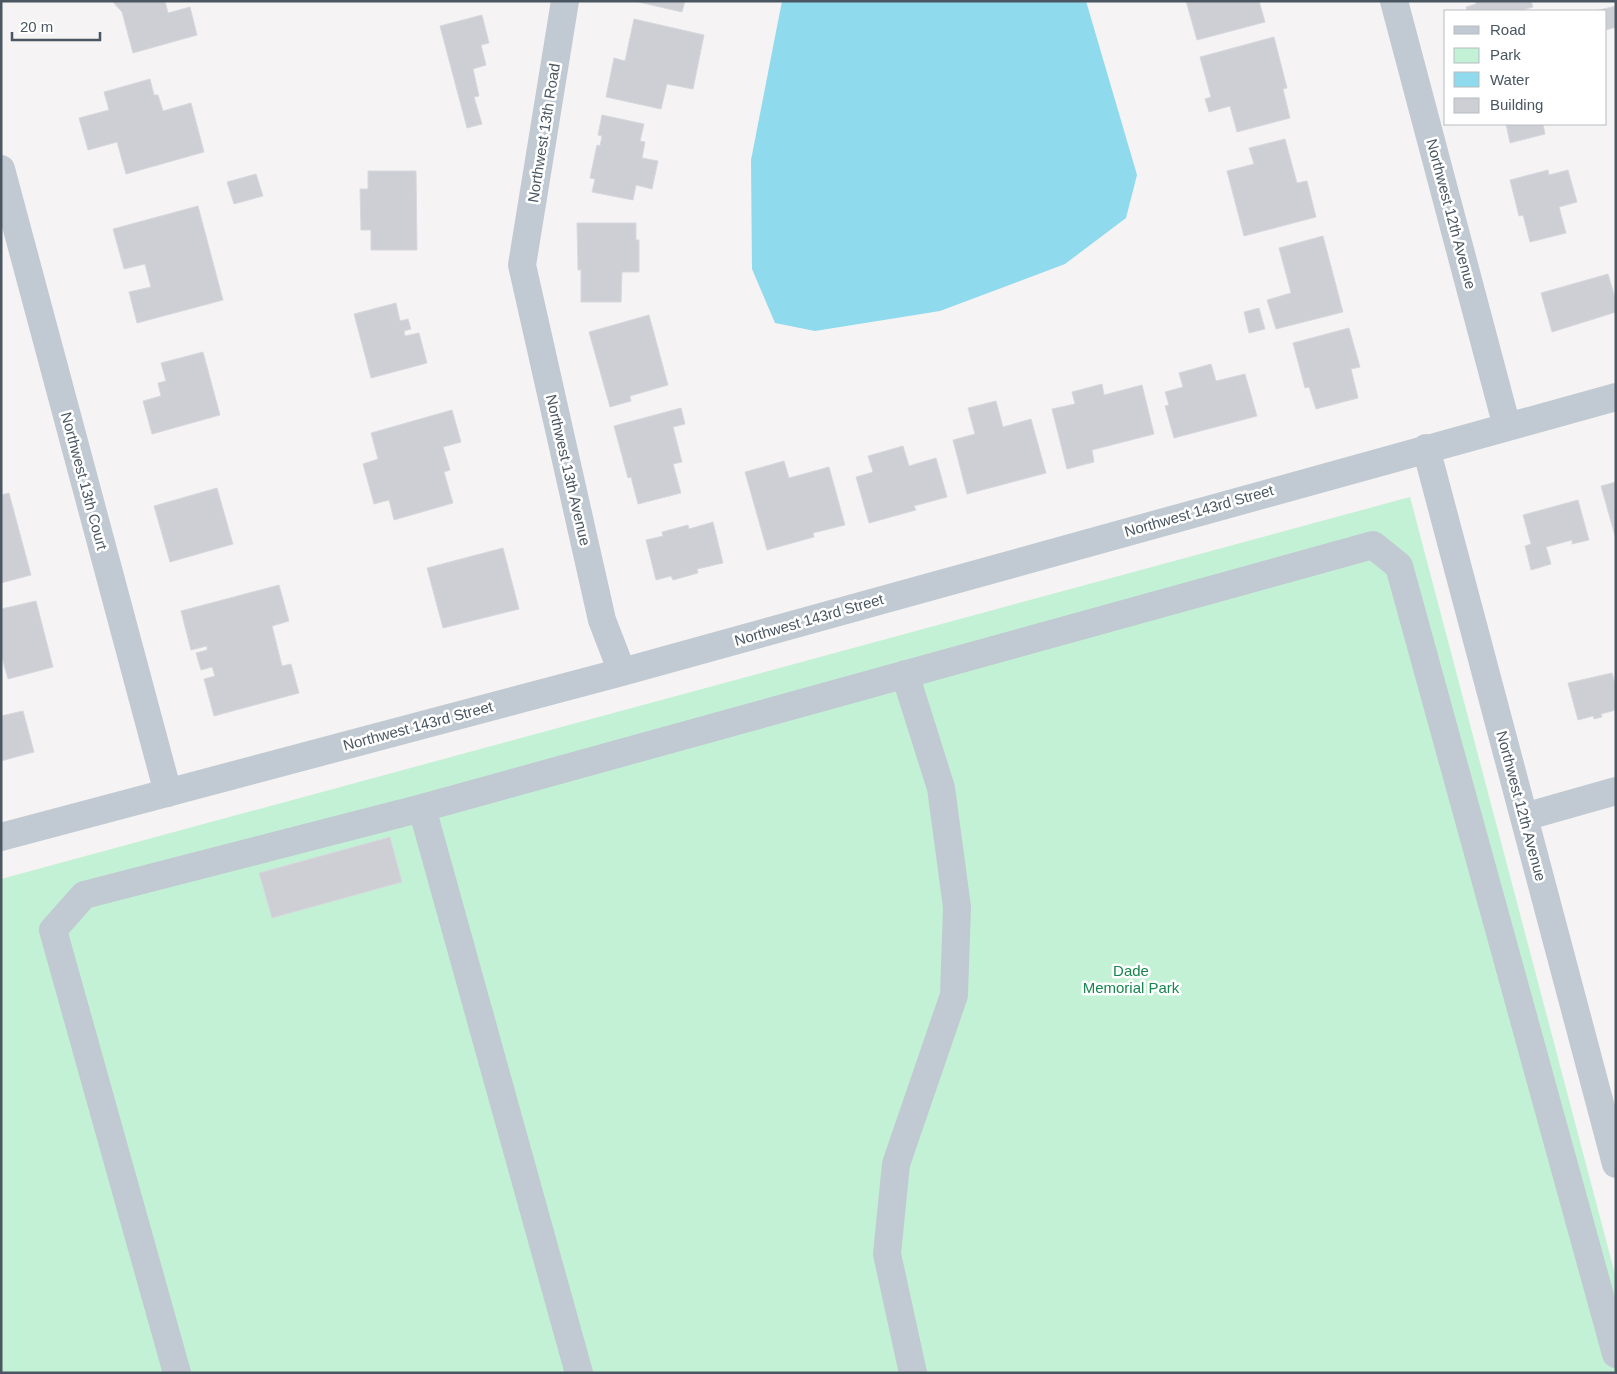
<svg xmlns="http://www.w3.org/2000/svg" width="1617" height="1374" font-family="Arial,sans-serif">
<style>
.green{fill:#c3f1d5}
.water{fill:#90daee}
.building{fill:#cdcfd5;stroke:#d7d9de}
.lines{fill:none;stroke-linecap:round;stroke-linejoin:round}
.minor{stroke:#c1cad2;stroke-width:28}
.labels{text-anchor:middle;stroke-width:5;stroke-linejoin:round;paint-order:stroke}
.street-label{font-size:15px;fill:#4a5661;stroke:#fff}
.park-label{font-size:15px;fill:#17864f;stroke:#fff}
</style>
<rect width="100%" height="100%" fill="#f5f3f3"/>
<path class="green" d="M1410,497L1616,1278V1373H1V879Z"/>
<path class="water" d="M782,1H1086L1137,175L1126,218L1065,264L940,311L815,331L775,323L752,269L751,160Z"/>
<path class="building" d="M112,1H165L168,13L190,7L197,35L133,53L122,12Z
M634,1H685L682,12Z
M1186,1H1259L1265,22L1197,40Z
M1475,1H1531L1533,7L1520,11H1467L1466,7L1476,4Z
M1616,6V27L1606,30V11H1595Z
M482,15L489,43L481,45L486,65L473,69L479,96L474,97L482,124L467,128L440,26Z
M634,19L704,35L693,89L667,84L661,109L606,97L614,58L625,61Z
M1274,37L1287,88L1283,89L1290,118L1237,132L1230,106L1209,112L1205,99L1211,97L1200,57Z
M150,79L154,95H158L163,111L191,103L204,152L126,174L117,142L88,150L79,118L109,110L104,92Z
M602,115L644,124L640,141L645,142L642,158L658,161L652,189L636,185L633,200L592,192L595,179L590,178L597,145L600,146L602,136L598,135Z
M1506,124H1543L1545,134L1510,143Z
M1285,139L1297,183L1307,181L1316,217L1244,236L1227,171L1254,164L1249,148Z
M1548,170L1549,175L1568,170L1577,202L1559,207L1566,233L1530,242L1523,215L1519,216L1510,180Z
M368,171H416L417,250H371V230H361L360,189H368Z
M256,174L263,196L234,204L227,182Z
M198,206L223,300L137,323L129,292L151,287L145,264L124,269L113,229Z
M577,223H636V240H639V272H622L621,302H581V270H578Z
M1323,236L1343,312L1276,329L1267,300L1291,293L1279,248Z
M1608,274L1616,301V312L1552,332L1541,293Z
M396,303L400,321L408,319L411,329L404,331L405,336L419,333L427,363L371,378L354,314Z
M1259,308L1265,329L1249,333L1244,312Z
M649,315L668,385L630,396L631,401L610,407L589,332Z
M1349,328L1360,367L1351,369L1358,398L1316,409L1309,387L1305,388L1293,343Z
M203,352L220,415L152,434L143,401L161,396L158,383L166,381L161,363Z
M1211,364L1216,381L1245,374L1257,416L1174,438L1165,406L1169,405L1165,392L1183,387L1179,373Z
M1102,384L1104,395L1142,385L1154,434L1092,450L1094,462L1067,469L1052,409L1075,404L1072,392Z
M996,401L1003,427L1031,419L1046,473L967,494L953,440L975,434L968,408Z
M681,408L685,424L673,427L682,462L673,464L681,493L638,504L631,477L628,478L614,426Z
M452,410L461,442L443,447L450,470L444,472L453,503L394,520L389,500L374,504L363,464L378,459L371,433Z
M903,446L909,466L936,458L947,497L914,506L916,510L869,523L856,477L873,472L868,456Z
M784,461L789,478L829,467L845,525L813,533L814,537L767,550L745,472Z
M1616,482V536H1615L1601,486Z
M217,488L233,544L170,562L154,506Z
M9,493L31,575L1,583V495Z
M1578,500L1589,540L1572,544V540L1546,547L1551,564L1531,570L1525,546L1531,544L1523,515Z
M713,522L723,563L697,569L698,573L673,580L671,576L656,580L646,540L663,536L662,532L688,525L689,529Z
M503,548L519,609L443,628L427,568Z
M279,585L289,621L272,626L282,666L291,664L299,693L214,716L204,679L215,676L212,667L201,670L196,653L207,650V646L191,650L181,611Z
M36,601L53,667L8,679L1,654V609Z
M1612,673L1616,686V710L1601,714L1602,717L1594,719L1593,716L1578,720L1568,683Z
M23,711L34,752L1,761V716Z
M390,837L402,882L272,918L259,873Z"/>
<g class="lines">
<path class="minor" d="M565,1L522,265L602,620L622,672
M1394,1L1507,427
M1,169L168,793
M1426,448L1616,1164
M905,674L941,788L957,907L954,995L896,1164L887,1254L913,1373
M422,808L1373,545L1399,566L1616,1354
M1524,817L1616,791
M1,837L622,672L1616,397
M177,1373L53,930L84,895L422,808L579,1373"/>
</g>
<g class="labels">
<g class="street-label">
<text transform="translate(544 133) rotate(-81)" y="5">Northwest 13th Road</text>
<text transform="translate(1451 214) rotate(75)" y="5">Northwest 12th Avenue</text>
<text transform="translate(568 470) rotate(77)" y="5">Northwest 13th Avenue</text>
<text transform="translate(84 481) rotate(75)" y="5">Northwest 13th Court</text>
<text transform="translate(1199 511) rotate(-16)" y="5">Northwest 143rd Street</text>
<text transform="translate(809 620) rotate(-16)" y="5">Northwest 143rd Street</text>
<text transform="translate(418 726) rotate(-15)" y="5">Northwest 143rd Street</text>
<text transform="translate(1521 806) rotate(75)" y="5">Northwest 12th Avenue</text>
</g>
<g class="park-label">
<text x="1131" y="976">Dade<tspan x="1131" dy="17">Memorial Park</tspan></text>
</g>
</g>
<rect width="1617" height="1374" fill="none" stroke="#4a5661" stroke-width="5"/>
<rect x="1444" y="10" width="162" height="115" fill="#ffffff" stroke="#b7bbc0"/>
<rect x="1454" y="26" width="25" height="8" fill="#c1cad2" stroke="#b7bbc0"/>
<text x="1490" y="35" font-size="15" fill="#4a5661">Road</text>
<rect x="1454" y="48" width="25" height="15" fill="#c3f1d5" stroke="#b7bbc0"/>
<text x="1490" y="60" font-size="15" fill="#4a5661">Park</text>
<rect x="1454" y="72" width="25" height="15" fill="#90daee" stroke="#b7bbc0"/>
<text x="1490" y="85" font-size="15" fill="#4a5661">Water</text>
<rect x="1454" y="98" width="25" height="15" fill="#cdcfd5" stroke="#b7bbc0"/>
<text x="1490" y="110" font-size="15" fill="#4a5661">Building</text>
<path d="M12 32v8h88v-8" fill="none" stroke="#4a5661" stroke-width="2.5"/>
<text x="20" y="32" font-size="15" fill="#4a5661" stroke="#ffffff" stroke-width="4" paint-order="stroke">20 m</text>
</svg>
